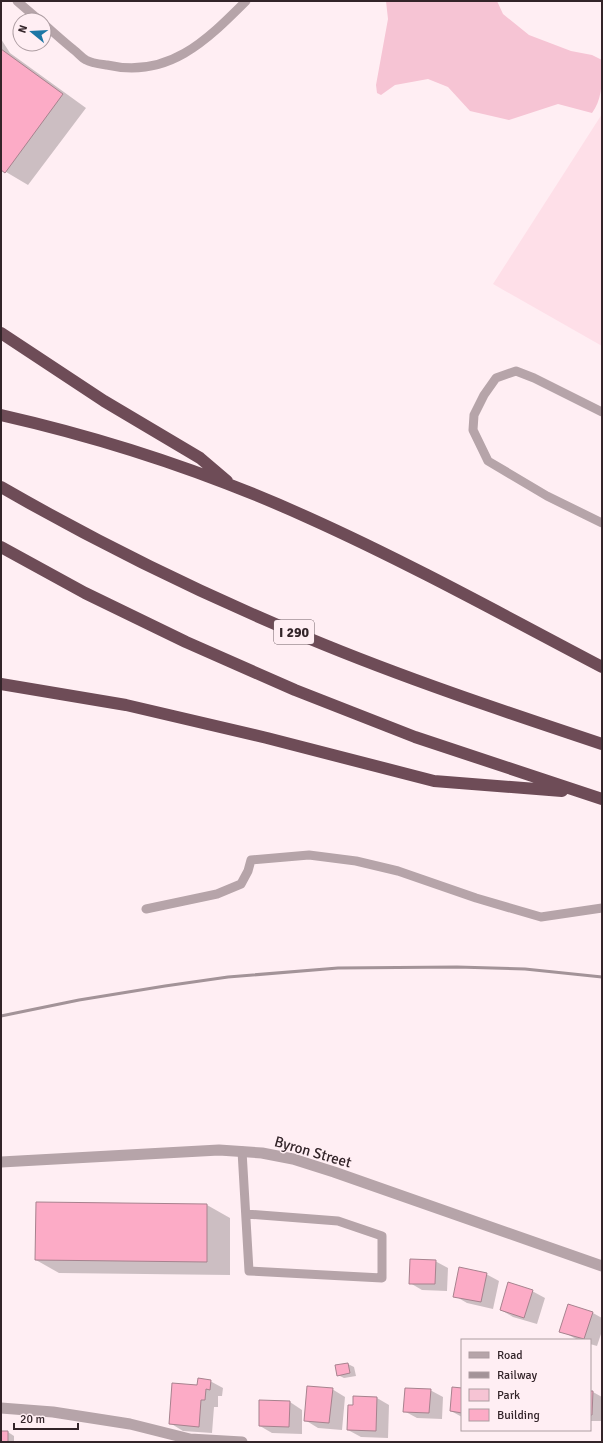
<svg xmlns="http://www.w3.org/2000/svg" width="603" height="1443" font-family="Signika,sans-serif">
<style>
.built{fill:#fedfe8}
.green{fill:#f6c4d4}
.shadow{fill:#0003}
.building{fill:#fcabc6;stroke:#a7828e}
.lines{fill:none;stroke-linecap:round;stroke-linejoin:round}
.service{stroke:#b6a4a9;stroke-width:9}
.minor{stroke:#b6a4a9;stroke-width:11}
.motorway{stroke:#6e4c57;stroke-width:12}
.rail{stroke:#a39398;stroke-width:3}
.labels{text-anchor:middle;stroke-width:3;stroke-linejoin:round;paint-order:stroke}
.shield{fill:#ffeef3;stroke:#706166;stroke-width:1}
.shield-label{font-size:14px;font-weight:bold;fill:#332429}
.street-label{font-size:15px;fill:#332429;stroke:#ffeef3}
</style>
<rect width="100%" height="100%" fill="#ffeef3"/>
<path class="built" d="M602,114V346L493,284Z"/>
<path class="green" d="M386,1H497L503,14L529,35L571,51L592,55L602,60C602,79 603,99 592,113L558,104L509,120L470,111L448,87L428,79L395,85L381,95L377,93L376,85L388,19Z"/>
<path class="shadow" d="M1,39L10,53L86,108L28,185L1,169Z
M207,1205L230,1218V1275L59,1273L36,1260Z
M435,1261L448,1268L447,1291L422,1290L410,1283Z
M486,1274L499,1281L493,1309L467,1303L455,1296Z
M532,1291L545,1298L537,1324L513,1317L501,1310Z
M593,1313L602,1318V1331L597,1346L590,1344V1340H578L561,1331Z
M348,1364L354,1367L356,1376L344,1378L338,1375Z
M210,1381L223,1388L222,1396H218V1407H214L212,1433L183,1431L170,1423L198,1386Z
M332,1389L345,1397L342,1430L318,1428L305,1420Z
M462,1389V1417L451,1411Z
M430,1390L443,1397L442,1419L417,1418L404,1411Z
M590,1392H593L602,1397V1421H590Z
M377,1398L389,1405L388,1438L361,1437L348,1430L354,1406Z
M290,1402L302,1410V1434L272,1433L260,1426Z
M1,1432H8L14,1436V1442H1Z"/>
<path class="building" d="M1,49L63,94L5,173L1,170Z
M36,1202L207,1204V1262L35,1260Z
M410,1259L436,1260L435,1284H409Z
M459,1267L487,1273L481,1302L453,1297Z
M508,1282L533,1290L524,1318L500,1310Z
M568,1304L593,1312L584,1339L559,1332Z
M348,1363L350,1373L337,1376L335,1365Z
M198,1378L211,1380L210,1390L206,1389L205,1400H201L199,1427L169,1424L172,1383L197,1385Z
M307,1386L333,1388L329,1423L304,1421Z
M452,1387L462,1388V1413L450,1411Z
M405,1388L431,1389L429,1413L403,1412Z
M590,1391H593L592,1415H590Z
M353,1396L377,1397L376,1431L347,1430L348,1405H353Z
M259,1400L290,1401L289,1427L259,1426Z
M1,1431H8V1442H1Z"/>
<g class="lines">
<path class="service" d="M17,1L39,20
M44,24C54,33 64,42 74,50C78,53 82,58 86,60C91,63 100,64 107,65C168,79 206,41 246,1
M602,412L534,378L516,371L496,378L484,395L474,415L473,430L488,461L547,496L602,523
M146,909L217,894L241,884L248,871L251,860L309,855L356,861L398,871L476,898L541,917L602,908
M242,1151L249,1271L382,1278V1236L338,1221L246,1214"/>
<path class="minor" d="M1,1162L219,1150L262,1153L293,1159L334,1172L602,1266
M1,1408L53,1412L130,1424L190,1439L242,1442"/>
<path class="motorway" d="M1,333L104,401L200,458L227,481
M1,415C107,439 210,473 309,518C409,563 505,616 602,667
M1,487C100,544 202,594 308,638C404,678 503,711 602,744
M1,547L85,593L186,642L295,690L415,737L602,799
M1,684L126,705L267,738L434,781L562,791"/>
<path class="rail" d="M1,1016L79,1000L165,986L228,977L338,968L457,967L525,969L602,977"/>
</g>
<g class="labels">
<rect class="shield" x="274" y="620" width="40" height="24" rx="3"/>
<g class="shield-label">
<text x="294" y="637">I 290</text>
</g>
<g class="street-label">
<text transform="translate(313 1152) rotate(16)" y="5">Byron Street</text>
</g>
</g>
<rect width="603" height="1443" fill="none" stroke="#332429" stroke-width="4"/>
<rect x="461" y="1339" width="130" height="92" fill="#ffeef3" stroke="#ad9da2"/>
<rect x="469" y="1352" width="20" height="6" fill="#b6a4a9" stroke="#ad9da2"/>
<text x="497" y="1359" font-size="12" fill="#332429">Road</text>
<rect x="469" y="1372" width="20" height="6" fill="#a39398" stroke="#ad9da2"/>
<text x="497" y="1379" font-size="12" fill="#332429">Railway</text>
<rect x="469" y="1389" width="20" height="12" fill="#f6c4d4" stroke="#ad9da2"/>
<text x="497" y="1399" font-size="12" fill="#332429">Park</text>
<rect x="469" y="1409" width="20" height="12" fill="#fcabc6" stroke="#ad9da2"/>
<text x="497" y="1419" font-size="12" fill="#332429">Building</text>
<g transform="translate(32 32) rotate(288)"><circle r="19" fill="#ffeef3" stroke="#ad9da2"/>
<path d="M0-3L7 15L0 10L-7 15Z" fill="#1c76a5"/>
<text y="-6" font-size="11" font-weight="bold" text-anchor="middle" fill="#332429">N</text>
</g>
<path d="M14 1423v6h64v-6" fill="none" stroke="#332429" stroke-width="2"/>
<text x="20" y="1423" font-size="12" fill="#332429" stroke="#ffeef3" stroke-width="3" paint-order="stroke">20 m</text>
</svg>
